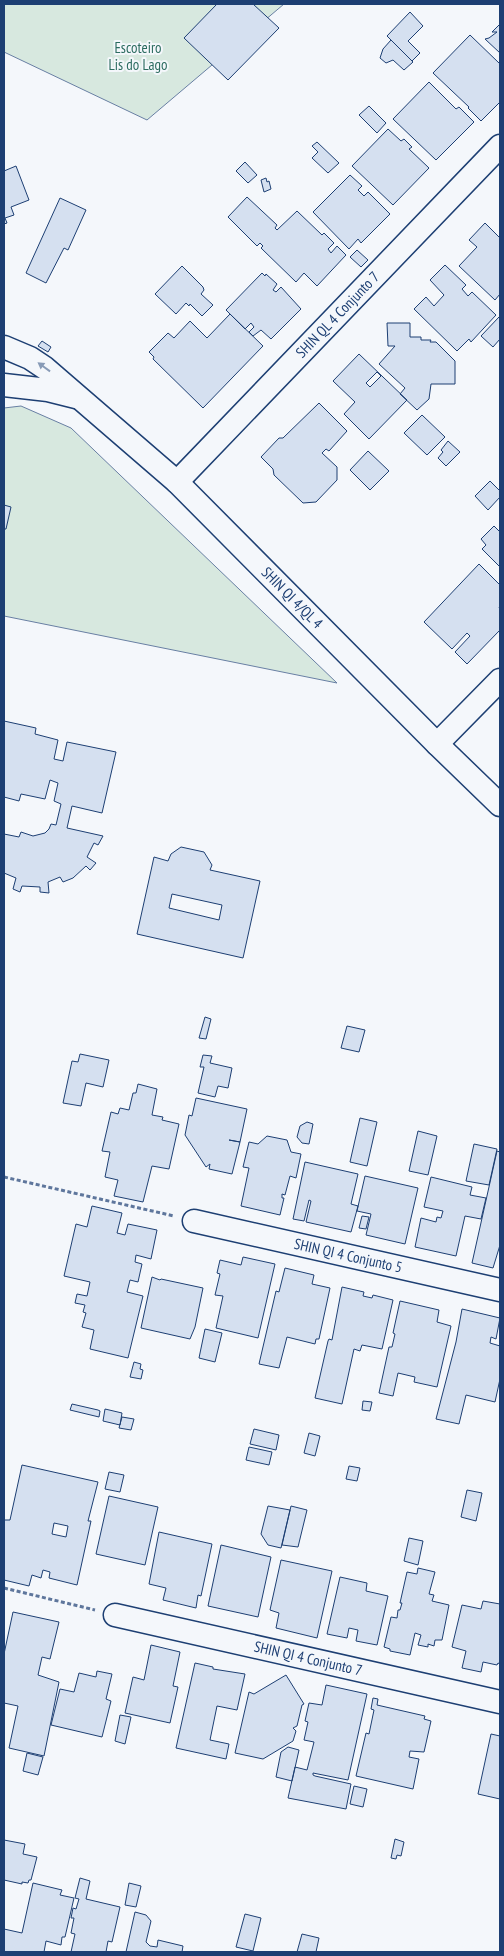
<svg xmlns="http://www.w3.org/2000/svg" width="504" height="1956" font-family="'PT Sans Narrow',sans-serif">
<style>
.green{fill:#d7e8df;stroke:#687fa3}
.building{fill:#d5e0f0;stroke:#1d3f73;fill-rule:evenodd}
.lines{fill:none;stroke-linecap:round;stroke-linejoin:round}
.minor-casing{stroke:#1d3f73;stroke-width:25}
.path{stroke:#5e769c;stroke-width:3;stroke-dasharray:4 2.5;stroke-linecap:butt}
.minor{stroke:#f4f7fb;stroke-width:22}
.oneway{fill:#889bb7}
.labels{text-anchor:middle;stroke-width:4;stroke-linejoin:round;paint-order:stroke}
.park-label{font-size:15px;fill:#2c6c60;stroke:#f4f7fb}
.street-label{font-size:15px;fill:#1d3f73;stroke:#f4f7fb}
</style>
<rect width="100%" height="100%" fill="#f4f7fb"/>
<path class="green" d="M4,4H284L147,120L4,52Z
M21,406L71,428L337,683L4,616V408Z"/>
<path class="building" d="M217,4H253L279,28L228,80L184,38Z
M410,12L423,26L408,41L420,53L412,61L387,36Z
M500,24V53L485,39L489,38L497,32H492Z
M470,35L499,63L500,62V102L481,121L468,108L469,107L433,73Z
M391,40L413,62L404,70L393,60L386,63L380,58L383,49Z
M429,82L456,109L459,107L474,122L436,160L393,119Z
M369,106L386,123L377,133L359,115Z
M388,129L401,141L404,139L412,147L409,149L429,168L393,205L352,166Z
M317,142L339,163L328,173L312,158L318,152L312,146Z
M245,162L257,175L248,183L236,171Z
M16,166L29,200L11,207L14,215L5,218L7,223L4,224V171Z
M350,175L362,186L358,190L364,196L368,192L390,214L361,243L358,239L349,249L313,212Z
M266,178L267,182L269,181L271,189L264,192L261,180Z
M247,197L277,225L275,228L277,230L297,211L322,235L324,233L334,243L328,249L331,253L337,246L346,255L317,286L304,273L296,282L261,248L263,246L260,243L257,246L228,217Z
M60,198L86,210L68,250L64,248L46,283L26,273Z
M485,223L499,237L500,236V294L495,300L459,266L477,247L469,240Z
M357,250L368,260L361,267L350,257Z
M445,265L466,285L462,289L468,296L472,292L496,315L471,342L469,339L457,351L414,309L426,297L434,306L444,295L430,280Z
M182,266L203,287L204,290L201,294L213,305L202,316L190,304L189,306L186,303L176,314L155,294Z
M262,273L265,276L266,274L277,284L273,290L276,292L281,287L301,309L271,339L261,330L253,336L249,332L254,327L251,323L245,329L226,310Z
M230,314L263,346L203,408L153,359L154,357L149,352L168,333L174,338L190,321L207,338Z
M499,317L500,319V339L493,347L481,336Z
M387,323H410V337H421V340H431L430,342H436L455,361V384H431L429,399L417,410L400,394L405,388L379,364L395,346H388Z
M42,341L51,347L48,352L38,346Z
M359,354L407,400L369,439L344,414L355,402L333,381ZM377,372L381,376L370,387L366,383Z
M319,403L347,431L329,451L326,449L322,453L337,467V480L316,502L303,503L274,475L273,469L261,457L279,438H283Z
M422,415L445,437L427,455L404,433Z
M448,441L460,452L446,466L438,458L443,452L441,450Z
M368,451L389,471L370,490L350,470Z
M490,481L500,491V497L488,510L475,496Z
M4,505L11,507L6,529H4Z
M494,526L499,531L500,530V567L482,549L486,545L481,539Z
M479,564L500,585V606L499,607L500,609V630L467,664L455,652L470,636L467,633L452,649L424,622Z
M4,721L36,728L35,734L58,740L54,759L63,761L67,742L116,752L102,813L72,806L67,828L103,836L98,845L94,843L87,857L96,863L90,870L86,866L73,878L63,882L60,877L48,882L49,893L40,892V887L22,886L20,892L13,889L16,878L4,873V834L19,837L21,832L33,836L45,833L49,829L51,824L56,825L61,804L54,801L58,783L50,780L45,799L21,794L19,801L4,797Z
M181,847L204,852L212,865L210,870L260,881L243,958L137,934L154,857L168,861L171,854ZM172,894L222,905L219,920L169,908Z
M205,1017L211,1019L206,1039L199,1038Z
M347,1026L365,1030L359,1052L341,1048Z
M80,1054L109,1060L103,1087L86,1083L81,1106L63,1103L72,1061L78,1062Z
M203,1055L212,1056L210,1063L232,1068L228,1088L218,1086L215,1097L198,1093L204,1067H200Z
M138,1084L157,1089L152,1115L163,1117L162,1120L179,1124L169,1169L152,1166L143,1202L114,1196L118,1180L105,1177L110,1152L102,1151L111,1112L118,1114L120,1108L129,1110L133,1093H136Z
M196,1098L247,1109L240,1142L229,1140L240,1142L232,1174L209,1169L210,1164L206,1167L185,1135L189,1115L192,1116Z
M360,1118L377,1122L367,1166L350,1162Z
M307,1122L313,1124L309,1144L302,1143L297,1137L300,1126Z
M418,1131L437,1136L428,1175L409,1171Z
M267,1136L287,1140L291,1152L301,1154L296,1178L290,1176L285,1195L282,1194V1198H284L280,1215L241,1206L249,1168L243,1167L249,1142L258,1144Z
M474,1144L497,1149L489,1185L466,1181Z
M497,1151L500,1152V1245L493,1268L472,1263Z
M305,1162L358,1174L351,1204L358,1206L351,1232L306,1222L311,1201L309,1200L304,1221L293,1219Z
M365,1176L418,1188L405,1244L366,1235L371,1214L357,1211Z
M431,1177L472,1187L470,1195L486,1198L481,1219L465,1216L456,1256L415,1247L421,1218L436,1222L437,1217L441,1218L443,1211L424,1207Z
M92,1206L122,1213L117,1233L125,1235L128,1224L157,1230L151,1259L136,1255L135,1262L142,1264L138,1282L130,1280L127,1292L143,1296L128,1358L90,1349L94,1330L82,1327L86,1313L83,1312L85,1305L75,1303L77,1294L87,1296L90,1282L64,1276L76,1224L87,1227Z
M362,1216L369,1217L366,1229L359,1228Z
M243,1257L275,1264L258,1338L216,1328L223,1296L215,1295L220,1274L217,1273L220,1260L241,1265Z
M285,1268L314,1275L312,1284L330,1288L319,1339H316L315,1344L287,1337L279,1368L259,1364L276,1291L279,1292Z
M152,1277L160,1280L161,1279L203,1288L195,1327L190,1339L141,1328Z
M342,1287L364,1292L363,1296L372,1298L373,1295L393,1300L382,1349L362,1345L360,1351L354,1349L342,1404L315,1398L328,1341L329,1339L332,1340Z
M400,1301L439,1310L437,1322L451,1326L437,1387L414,1382L415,1377L398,1373L393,1396L379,1393L389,1347H392L395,1334L393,1333Z
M462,1309L500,1318L496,1339L491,1337L490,1343L500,1346V1379L495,1402L466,1395L459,1424L436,1419L456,1342Z
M205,1329L222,1333L215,1362L199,1358Z
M134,1362L141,1364L140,1369L143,1370L141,1379L130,1377Z
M363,1401L372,1402L370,1411L362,1410Z
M72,1404L98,1410L100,1411L99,1417L70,1410Z
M105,1409L122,1413L120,1425L103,1421Z
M122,1417L134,1419L131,1430L119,1428Z
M254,1429L279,1435L276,1450L250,1444Z
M309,1433L320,1436L315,1456L304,1453Z
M249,1447L272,1452L269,1465L246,1460Z
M22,1465L98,1482L88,1521H91L77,1585L49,1578L50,1572L43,1570L41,1578L32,1575L29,1586L4,1580V1520H10ZM54,1523L68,1526L66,1537L52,1534Z
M349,1466L360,1468L357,1481L346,1479Z
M109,1472L124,1475L120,1492L105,1489Z
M467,1490L482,1493L476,1521L461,1517Z
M109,1496L158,1507L145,1565L96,1554Z
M268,1506L290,1510L281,1548L268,1545L261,1534Z
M291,1506L307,1510L298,1547L282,1545Z
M159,1532L212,1544L201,1596L198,1595L196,1608L163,1600L166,1588L149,1584Z
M409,1538L423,1541L418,1565L404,1561Z
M221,1545L271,1557L258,1617L208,1606Z
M281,1560L332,1571L317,1638L276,1628L279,1613L270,1610Z
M418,1568L435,1572L429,1594L434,1595L432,1601L449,1605L442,1640H435L434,1646L428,1644V1647L418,1645L421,1635L415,1633L410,1655L390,1651V1649L384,1647L391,1617L397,1618L398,1610H400L402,1603H400L407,1572L417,1574Z
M340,1577L367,1583L366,1591L388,1596L377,1645L356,1641L358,1630L349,1628L347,1638L327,1634Z
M483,1601L500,1604V1664L498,1663L497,1665L483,1662L481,1672L462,1668L466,1651L452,1647L462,1605L481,1609Z
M13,1612L59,1622L50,1659L42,1657L38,1675L59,1682L44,1756L9,1748L18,1706L4,1703V1654Z
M151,1645L180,1652L173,1686L178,1687L170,1723L125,1713L133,1677L144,1680Z
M195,1663L213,1667V1669L245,1674L237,1710L217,1706L210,1740L229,1744L226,1759L176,1748Z
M97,1671L112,1674L106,1699L111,1701L102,1737L51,1725L60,1689L74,1692L79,1673L96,1677Z
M286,1675L304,1704L302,1705L297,1726L293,1728L296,1731L293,1741L263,1759L235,1753L249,1692L254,1694Z
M326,1685L367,1694L348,1780L313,1773V1775L315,1776L351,1784L346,1809L288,1798L295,1767L307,1770L314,1742L304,1740L308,1722L305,1721L309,1703L322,1705Z
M373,1698L378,1699L377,1705L425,1716L424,1719L431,1721L424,1752L410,1751L409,1757L419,1759L413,1789L356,1776L366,1733L369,1734L374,1710L371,1709Z
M120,1715L131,1717L125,1744L115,1741Z
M491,1734L500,1736V1799L478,1794Z
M288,1747L299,1750L292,1781L276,1777L281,1752Z
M27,1753L43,1757L38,1775L23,1771Z
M354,1786L367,1789L363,1807L350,1804Z
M395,1839L404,1842L401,1856L397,1855L396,1859L391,1858Z
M4,1840L25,1844L23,1854L37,1857L31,1880H29L28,1883L22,1882V1884L4,1880Z
M80,1878L90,1881L86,1899L120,1907L112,1942L108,1941L106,1952H71L75,1934L71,1933L74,1918H71L73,1908L76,1909L79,1899L75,1898Z
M33,1883L62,1890L60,1895L74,1898L65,1937H62L61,1945L46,1941L44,1952H4V1929L22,1933Z
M129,1883L141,1886L136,1907L125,1905Z
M135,1912L146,1915L151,1921L146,1942L150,1946L157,1947L158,1940L183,1946L182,1952H126Z
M245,1914L261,1918L253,1951L236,1947Z
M302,1934L319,1938L316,1952H297Z"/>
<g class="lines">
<g class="minor-casing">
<g id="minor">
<path id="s1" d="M4,347L30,358L45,368L177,482L437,744L500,805"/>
<path d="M4,385L48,390L76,397"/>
<path id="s2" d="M177,482L500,146"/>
<path d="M437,744L500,680"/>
<path id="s3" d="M194,1221L500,1290"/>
<path id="s4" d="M115,1615L500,1702"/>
</g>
</g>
<path class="path" d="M4,1177L174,1216
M4,1588L95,1610"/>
<use href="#minor" class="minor"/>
</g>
<defs><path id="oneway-solid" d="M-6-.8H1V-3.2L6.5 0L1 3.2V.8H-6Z" transform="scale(1.25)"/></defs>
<use class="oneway" href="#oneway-solid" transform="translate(44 367) rotate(-144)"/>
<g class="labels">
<g class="park-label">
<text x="138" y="53">Escoteiro<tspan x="138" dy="17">Lis do Lago</tspan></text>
</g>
<g class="street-label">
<text dy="5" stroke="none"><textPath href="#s2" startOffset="232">SHIN QL 4 Conjunto 7</textPath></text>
<text dy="5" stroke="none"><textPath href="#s1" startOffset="384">SHIN QI 4/QL 4</textPath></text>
<text dy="5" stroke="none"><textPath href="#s3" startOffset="158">SHIN QI 4 Conjunto 5</textPath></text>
<text dy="5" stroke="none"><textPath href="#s4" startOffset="198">SHIN QI 4 Conjunto 7</textPath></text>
</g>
</g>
<rect width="504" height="1956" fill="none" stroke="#1d3f73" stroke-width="10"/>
</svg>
